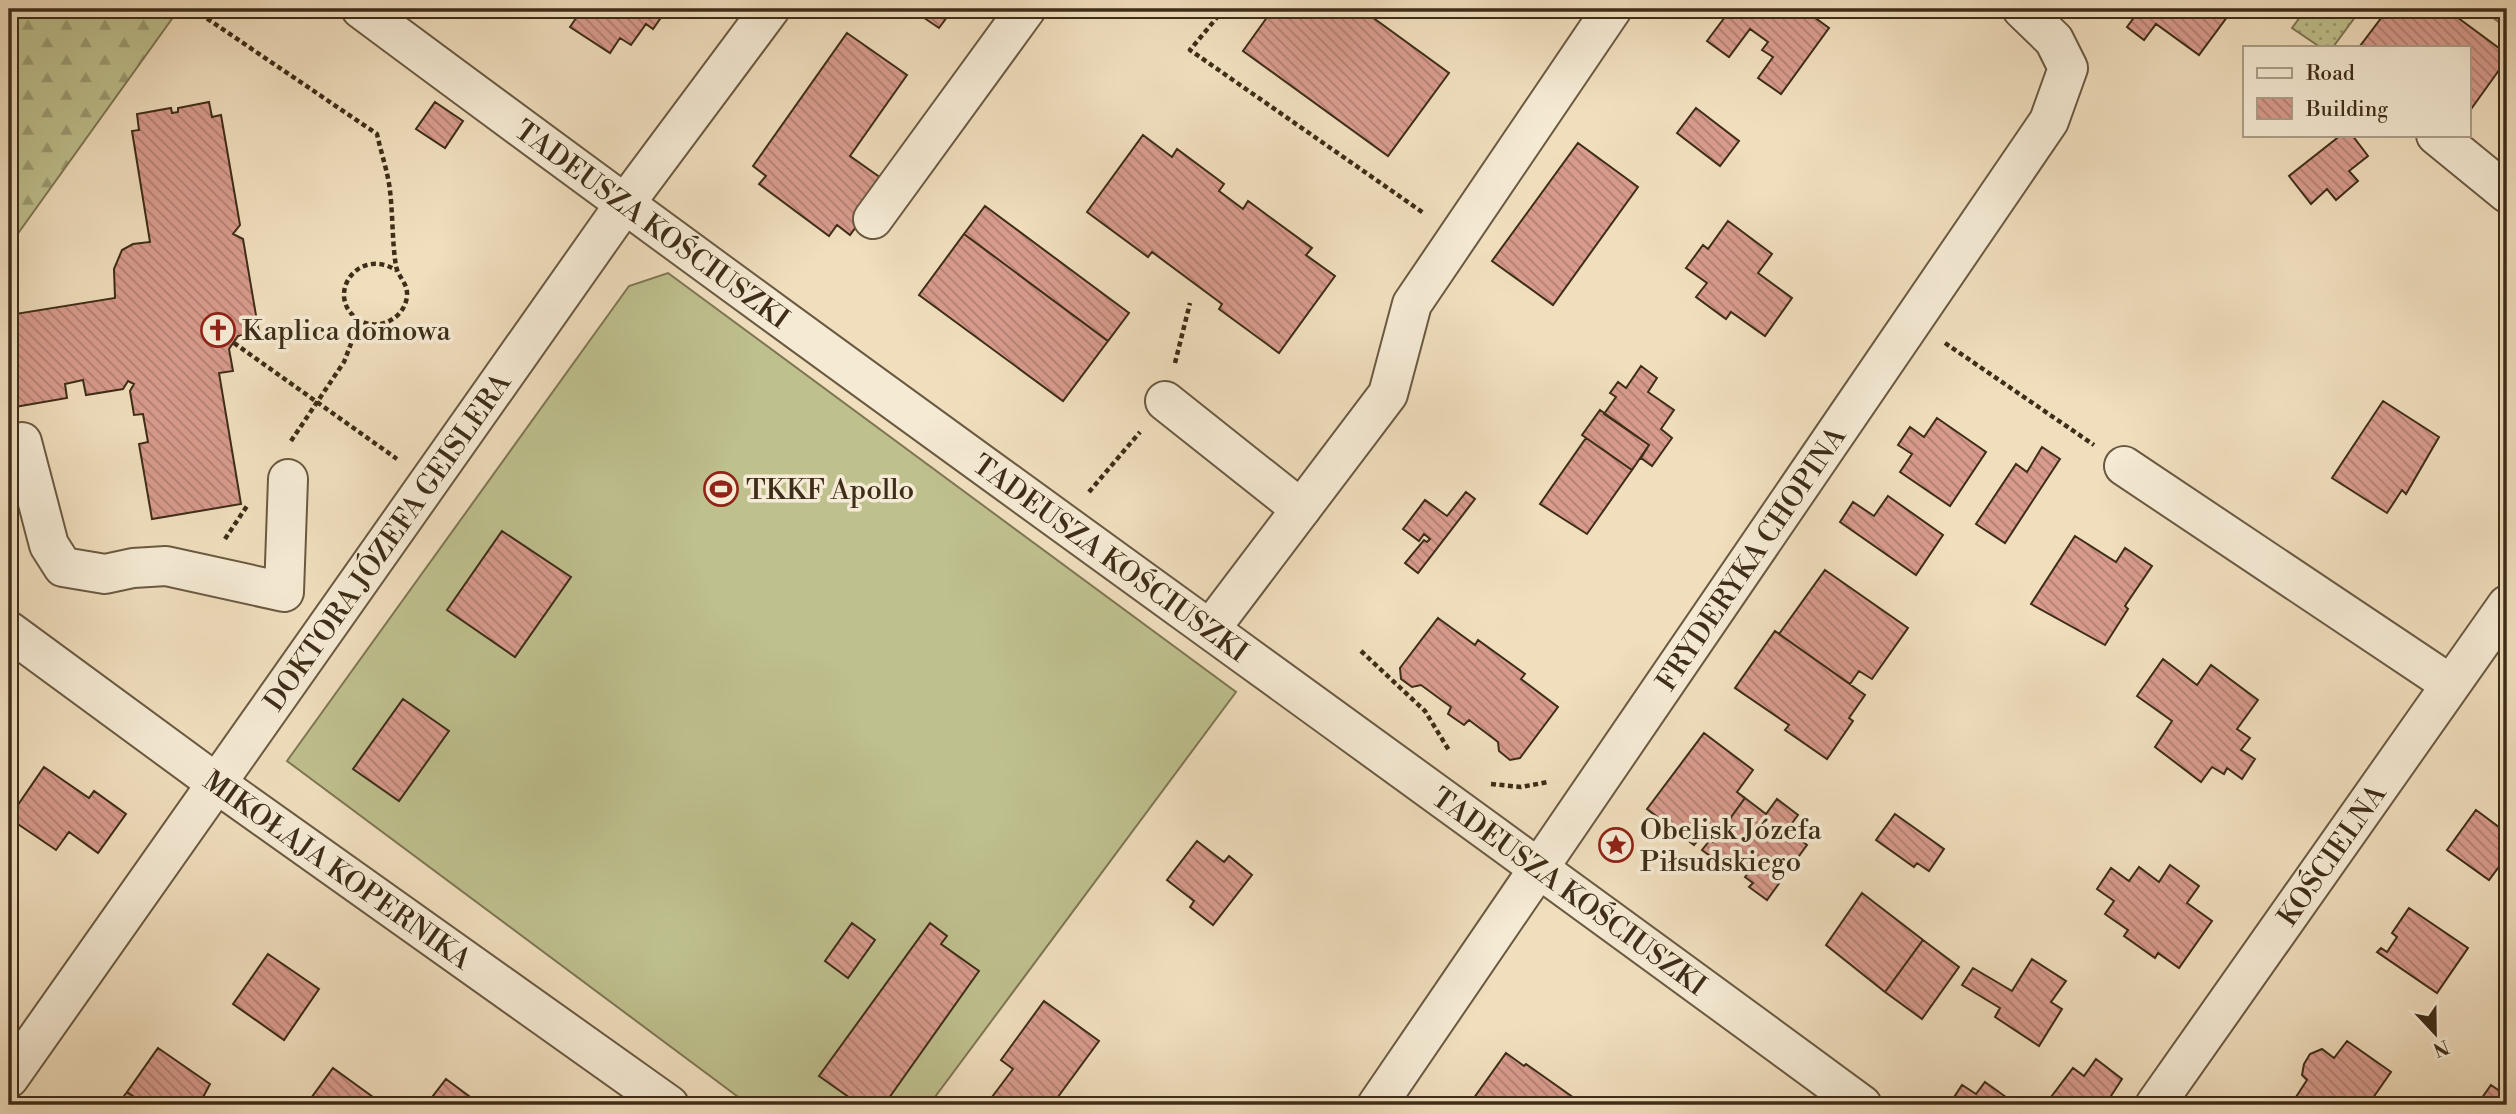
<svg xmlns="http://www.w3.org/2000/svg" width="2516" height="1114" font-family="'Libre Bodoni',serif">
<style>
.grass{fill:#bec08e;stroke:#7e7653;stroke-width:2}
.forest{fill:url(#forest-firs);stroke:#7e7653;stroke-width:2}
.park{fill:url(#park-dots);stroke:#7e7653;stroke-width:2}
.building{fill:url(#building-back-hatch);stroke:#3e2d18;stroke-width:2}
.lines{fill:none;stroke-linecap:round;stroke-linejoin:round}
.minor-casing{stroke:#6a5941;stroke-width:42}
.path{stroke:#3e2d18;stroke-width:4.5;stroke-dasharray:5 3.5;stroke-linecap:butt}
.minor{stroke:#f5ead4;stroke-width:38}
.labels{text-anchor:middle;stroke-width:7;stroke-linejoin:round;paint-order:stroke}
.street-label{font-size:28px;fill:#3e2d18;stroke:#f5ead4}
.poi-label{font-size:28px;fill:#3e2d18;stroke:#f5ead4;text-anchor:start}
</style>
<defs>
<pattern id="forest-firs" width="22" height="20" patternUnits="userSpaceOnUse" patternTransform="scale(1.75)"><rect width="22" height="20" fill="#bec08e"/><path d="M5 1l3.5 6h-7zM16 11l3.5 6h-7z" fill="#9c9c73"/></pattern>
<pattern id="park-dots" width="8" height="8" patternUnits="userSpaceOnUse" patternTransform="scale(1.75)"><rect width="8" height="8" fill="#bec08e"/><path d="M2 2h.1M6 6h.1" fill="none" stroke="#9c9c73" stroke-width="1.8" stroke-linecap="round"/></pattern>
<pattern id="building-back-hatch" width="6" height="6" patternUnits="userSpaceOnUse" patternTransform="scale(1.75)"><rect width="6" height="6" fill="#d89b8d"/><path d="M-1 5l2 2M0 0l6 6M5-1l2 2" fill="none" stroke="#b17f72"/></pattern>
</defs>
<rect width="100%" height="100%" fill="#f0debd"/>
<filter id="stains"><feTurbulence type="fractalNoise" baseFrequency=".00286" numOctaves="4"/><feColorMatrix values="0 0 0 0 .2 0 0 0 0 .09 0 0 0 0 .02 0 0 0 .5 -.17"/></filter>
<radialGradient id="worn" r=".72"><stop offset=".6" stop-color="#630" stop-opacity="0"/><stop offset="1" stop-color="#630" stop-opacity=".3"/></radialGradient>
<path class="grass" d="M668,273L1236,692L929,1105H749L287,761L629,286Z"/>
<path class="forest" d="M9,9H179L9,246Z"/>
<path class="park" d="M2306,9H2361L2333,47H2320L2292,28Z
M2481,9H2507V28Z"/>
<path class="building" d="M577,9H667L653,29L646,24L631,45L620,38L610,53L570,27L581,11Z
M911,9H953L939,28Z
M1273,9H1361L1449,73L1388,156L1243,51Z
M1731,9H1803L1829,28L1781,94L1758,78L1773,57L1762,50L1768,42L1750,29L1729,57L1707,41Z
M2133,9H2233L2199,55L2156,24L2144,40L2127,27L2138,12Z
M2388,9H2446L2507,54V59L2469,112V47L2360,46Z
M847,33L907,75L850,156L888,183L850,235L837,225L829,236L759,184L766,176L753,166Z
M209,102L212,117L221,115L240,225L233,234L243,239L259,333L238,336L229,349L233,371L219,373L241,504L152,519L139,444L148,442L143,414L134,415L130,391L134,384L128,381L123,389L86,395L83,380L65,384L67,398L9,408V315L115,298L114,269L122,250L133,244L150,242L132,131L139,130L137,114L171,108L172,113L178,112V108Z
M435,102L463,121L445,148L416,129Z
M1696,108L1739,141L1720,166L1677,133Z
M1143,135L1172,157L1177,149L1224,184L1219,191L1243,209L1248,201L1312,248L1306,255L1335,276L1279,353L1219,309L1222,304L1152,252L1148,257L1087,212Z
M2341,135H2352L2368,156L2349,171L2358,181L2336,200L2327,189L2311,204L2289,176Z
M1578,143L1638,187L1553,305L1492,261Z
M985,206L1129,313L1108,341L964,234Z
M1728,221L1772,254L1758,273L1792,298L1765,336L1731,312L1726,319L1696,297L1707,283L1686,268L1703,245L1708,249Z
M964,234L1108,341L1063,401L919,295Z
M1641,366L1657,378L1648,392L1674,410L1661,429L1672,438L1652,466L1641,458L1649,445L1604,414L1616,397L1610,393L1618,382L1626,388Z
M2383,401L2439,437L2406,494L2402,490L2387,513L2332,478Z
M1600,410L1649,445L1632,470L1582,435Z
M1937,418L1986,452L1950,506L1900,472L1912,454L1898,445L1910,427L1924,437Z
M1586,438L1632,470L1587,534L1540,504Z
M2042,447L2060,459L2005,543L1976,524L2016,464L2027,472Z
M1466,492L1475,499L1418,573L1405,563L1424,540L1427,542L1430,539L1424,534L1419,541L1403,529L1425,500L1447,516Z
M1888,496L1943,535L1916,575L1840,522L1853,502L1874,516Z
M502,531L571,577L515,657L447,610Z
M2075,536L2116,562L2125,548L2152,566L2125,606L2128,609L2105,645L2031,604Z
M1825,570L1908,628L1872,679L1859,671L1850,684L1779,634Z
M1438,618L1475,645L1478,640L1525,674L1521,679L1558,707L1520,758L1510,760L1499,751L1498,742L1469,720L1464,725L1448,714L1451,707L1421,685L1412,687L1401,679L1400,668Z
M1775,631L1865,695L1849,718L1853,721L1827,759L1785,730L1789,725L1735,688Z
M2163,659L2197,685L2211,665L2258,700L2237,729L2250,738L2241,750L2255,759L2242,779L2227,768L2224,774L2212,767L2201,782L2155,747L2172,721L2137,696Z
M403,699L449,731L399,801L353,769Z
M1704,733L1753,770L1737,792L1745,798L1713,842L1703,834L1694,845L1647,809Z
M44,767L89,798L94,791L126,814L98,853L69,832L56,850L9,818Z
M1745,798L1766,814L1777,799L1798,815L1787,830L1807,845L1767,900L1749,887L1753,883L1745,877L1749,872L1735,861L1731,866L1723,861L1721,864L1702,850L1710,840L1713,842Z
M2476,810L2507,833V856L2489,880L2447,850Z
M1895,814L1944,849L1929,871L1917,863L1914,867L1876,840Z
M1197,841L1224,862L1229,856L1252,875L1213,925L1190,907L1194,901L1167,880Z
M2170,865L2199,886L2187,903L2212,921L2179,968L2158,953L2155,958L2124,936L2128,930L2105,914L2114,901L2097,889L2111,868L2129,881L2139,867L2159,882Z
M1862,893L1923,940L1885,992L1826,945Z
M2409,908L2468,948L2437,993L2377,952L2381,948L2387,952L2397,937L2392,933Z
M852,923L875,940L848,978L825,961Z
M930,923L947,936L941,944L979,971L884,1105H860L819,1076Z
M1923,940L1959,967L1922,1019L1885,992Z
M268,954L319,989L284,1040L233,1004Z
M2032,959L2066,981L2051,1002L2062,1009L2039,1046L1995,1017L2000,1008L1962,985L1973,968L2012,991Z
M1044,1001L1099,1041L1052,1105H986L1013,1069L1001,1060Z
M2347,1041L2391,1072L2368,1105H2307L2296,1097L2307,1080L2302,1075L2304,1064L2310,1054L2322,1049L2334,1058Z
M158,1048L210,1084L199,1105H146L127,1092Z
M1506,1053L1524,1066L1526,1064L1584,1105H1475L1471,1102Z
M2096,1059L2122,1079L2111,1096L2123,1105H2045L2073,1068L2084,1076Z
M333,1068L384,1105H306Z
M446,1079L481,1105H426Z
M1985,1082L2017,1105H1949L1962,1085L1976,1094Z
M2491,1085L2507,1096V1105H2477Z
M127,1092L146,1105H117Z"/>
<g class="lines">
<g class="minor-casing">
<g id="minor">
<path id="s1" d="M361,9C858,379 1363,737 1862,1105"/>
<path d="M2436,135L2507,193"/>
<path d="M873,219L1026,9"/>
<path d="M1165,401L1301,509"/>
<path d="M22,442L49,545L63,567L105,574L133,568L166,566L284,592L288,479"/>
<path d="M2124,466L2450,684"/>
<path d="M1211,628L1388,394L1412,304L1612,9"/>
<path id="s2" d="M9,631L216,783L669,1105"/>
<path id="s3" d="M9,1078L624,205L770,9"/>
<path id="s4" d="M1377,1105L2049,121L2068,68L2054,40L2022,9"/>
<path id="s5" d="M2155,1105L2507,605"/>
</g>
</g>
<path class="path" d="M193,9L377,134C381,153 388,172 390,191C393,216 392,242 396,266C398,277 408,283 407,296C405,318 379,332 359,320C324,298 356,246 396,270
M1224,9L1190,50L1425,214
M234,343L397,459
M1945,343L2094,445
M1175,363L1190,303
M291,441L344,362L360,320
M1089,492L1140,432
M225,539L247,506
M1361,651L1425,711L1450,752
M1491,784L1521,787L1548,782"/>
<use href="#minor" class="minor"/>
</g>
<defs>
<g id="church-ring" transform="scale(1.75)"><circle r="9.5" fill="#f5ead4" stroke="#8f2418" stroke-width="1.5"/><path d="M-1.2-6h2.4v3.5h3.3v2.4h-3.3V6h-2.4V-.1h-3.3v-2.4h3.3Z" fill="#8f2418"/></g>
<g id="stadium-ring" transform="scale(1.75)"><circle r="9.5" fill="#f5ead4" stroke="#8f2418" stroke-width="1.5"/><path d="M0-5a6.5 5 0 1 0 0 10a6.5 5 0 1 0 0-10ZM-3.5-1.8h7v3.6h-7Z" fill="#8f2418"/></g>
<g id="sight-ring" transform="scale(1.75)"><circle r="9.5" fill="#f5ead4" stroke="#8f2418" stroke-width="1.5"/><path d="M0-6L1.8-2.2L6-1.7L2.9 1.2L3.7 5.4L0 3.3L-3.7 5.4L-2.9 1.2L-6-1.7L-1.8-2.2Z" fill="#8f2418"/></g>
</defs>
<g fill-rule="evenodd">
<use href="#church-ring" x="218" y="330"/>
<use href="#stadium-ring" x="721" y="489"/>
<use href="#sight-ring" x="1616" y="845"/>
</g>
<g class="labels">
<g class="street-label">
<text dy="10" stroke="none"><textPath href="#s1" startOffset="362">TADEUSZA KOŚCIUSZKI</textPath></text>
<text dy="10" stroke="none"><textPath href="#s3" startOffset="656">DOKTORA JÓZEFA GEISLERA</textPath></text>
<text dy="10" stroke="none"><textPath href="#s1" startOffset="929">TADEUSZA KOŚCIUSZKI</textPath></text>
<text dy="10" stroke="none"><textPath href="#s4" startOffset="662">FRYDERYKA CHOPINA</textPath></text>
<text dy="10" stroke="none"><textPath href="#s5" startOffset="306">KOŚCIELNA</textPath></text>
<text dy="10" stroke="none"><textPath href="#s2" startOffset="406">MIKOŁAJA KOPERNIKA</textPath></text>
<text dy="10" stroke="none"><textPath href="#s1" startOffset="1496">TADEUSZA KOŚCIUSZKI</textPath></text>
</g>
<g class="poi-label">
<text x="242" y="340">Kaplica domowa</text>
<text x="746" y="499">TKKF Apollo</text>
<text x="1640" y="839">Obelisk Józefa<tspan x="1640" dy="32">Piłsudskiego</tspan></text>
</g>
</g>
<rect width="2516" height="1114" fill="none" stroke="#f0debd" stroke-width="35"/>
<rect x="10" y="10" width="2495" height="1093" fill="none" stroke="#3e2d18" stroke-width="3.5"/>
<rect x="18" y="18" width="2481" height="1079" fill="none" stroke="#3e2d18" stroke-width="2"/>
<rect x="2243" y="46" width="228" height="91" fill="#f5ead4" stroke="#ac9e89" stroke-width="2"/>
<rect x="2257" y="68" width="35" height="10" fill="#f5ead4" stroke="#ac9e89" stroke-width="2"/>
<text x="2306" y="80" font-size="21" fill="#3e2d18">Road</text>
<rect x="2257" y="98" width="35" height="21" fill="url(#building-back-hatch)" stroke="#ac9e89" stroke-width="2"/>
<text x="2306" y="116" font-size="21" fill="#3e2d18">Building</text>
<g transform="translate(2435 1033) rotate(158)" stroke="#f5ead4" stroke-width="5" paint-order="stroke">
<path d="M0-5L12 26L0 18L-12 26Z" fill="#3e2d18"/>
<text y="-10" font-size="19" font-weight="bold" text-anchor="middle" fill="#3e2d18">N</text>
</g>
<rect width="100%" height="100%" filter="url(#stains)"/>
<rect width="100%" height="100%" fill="url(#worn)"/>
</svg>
